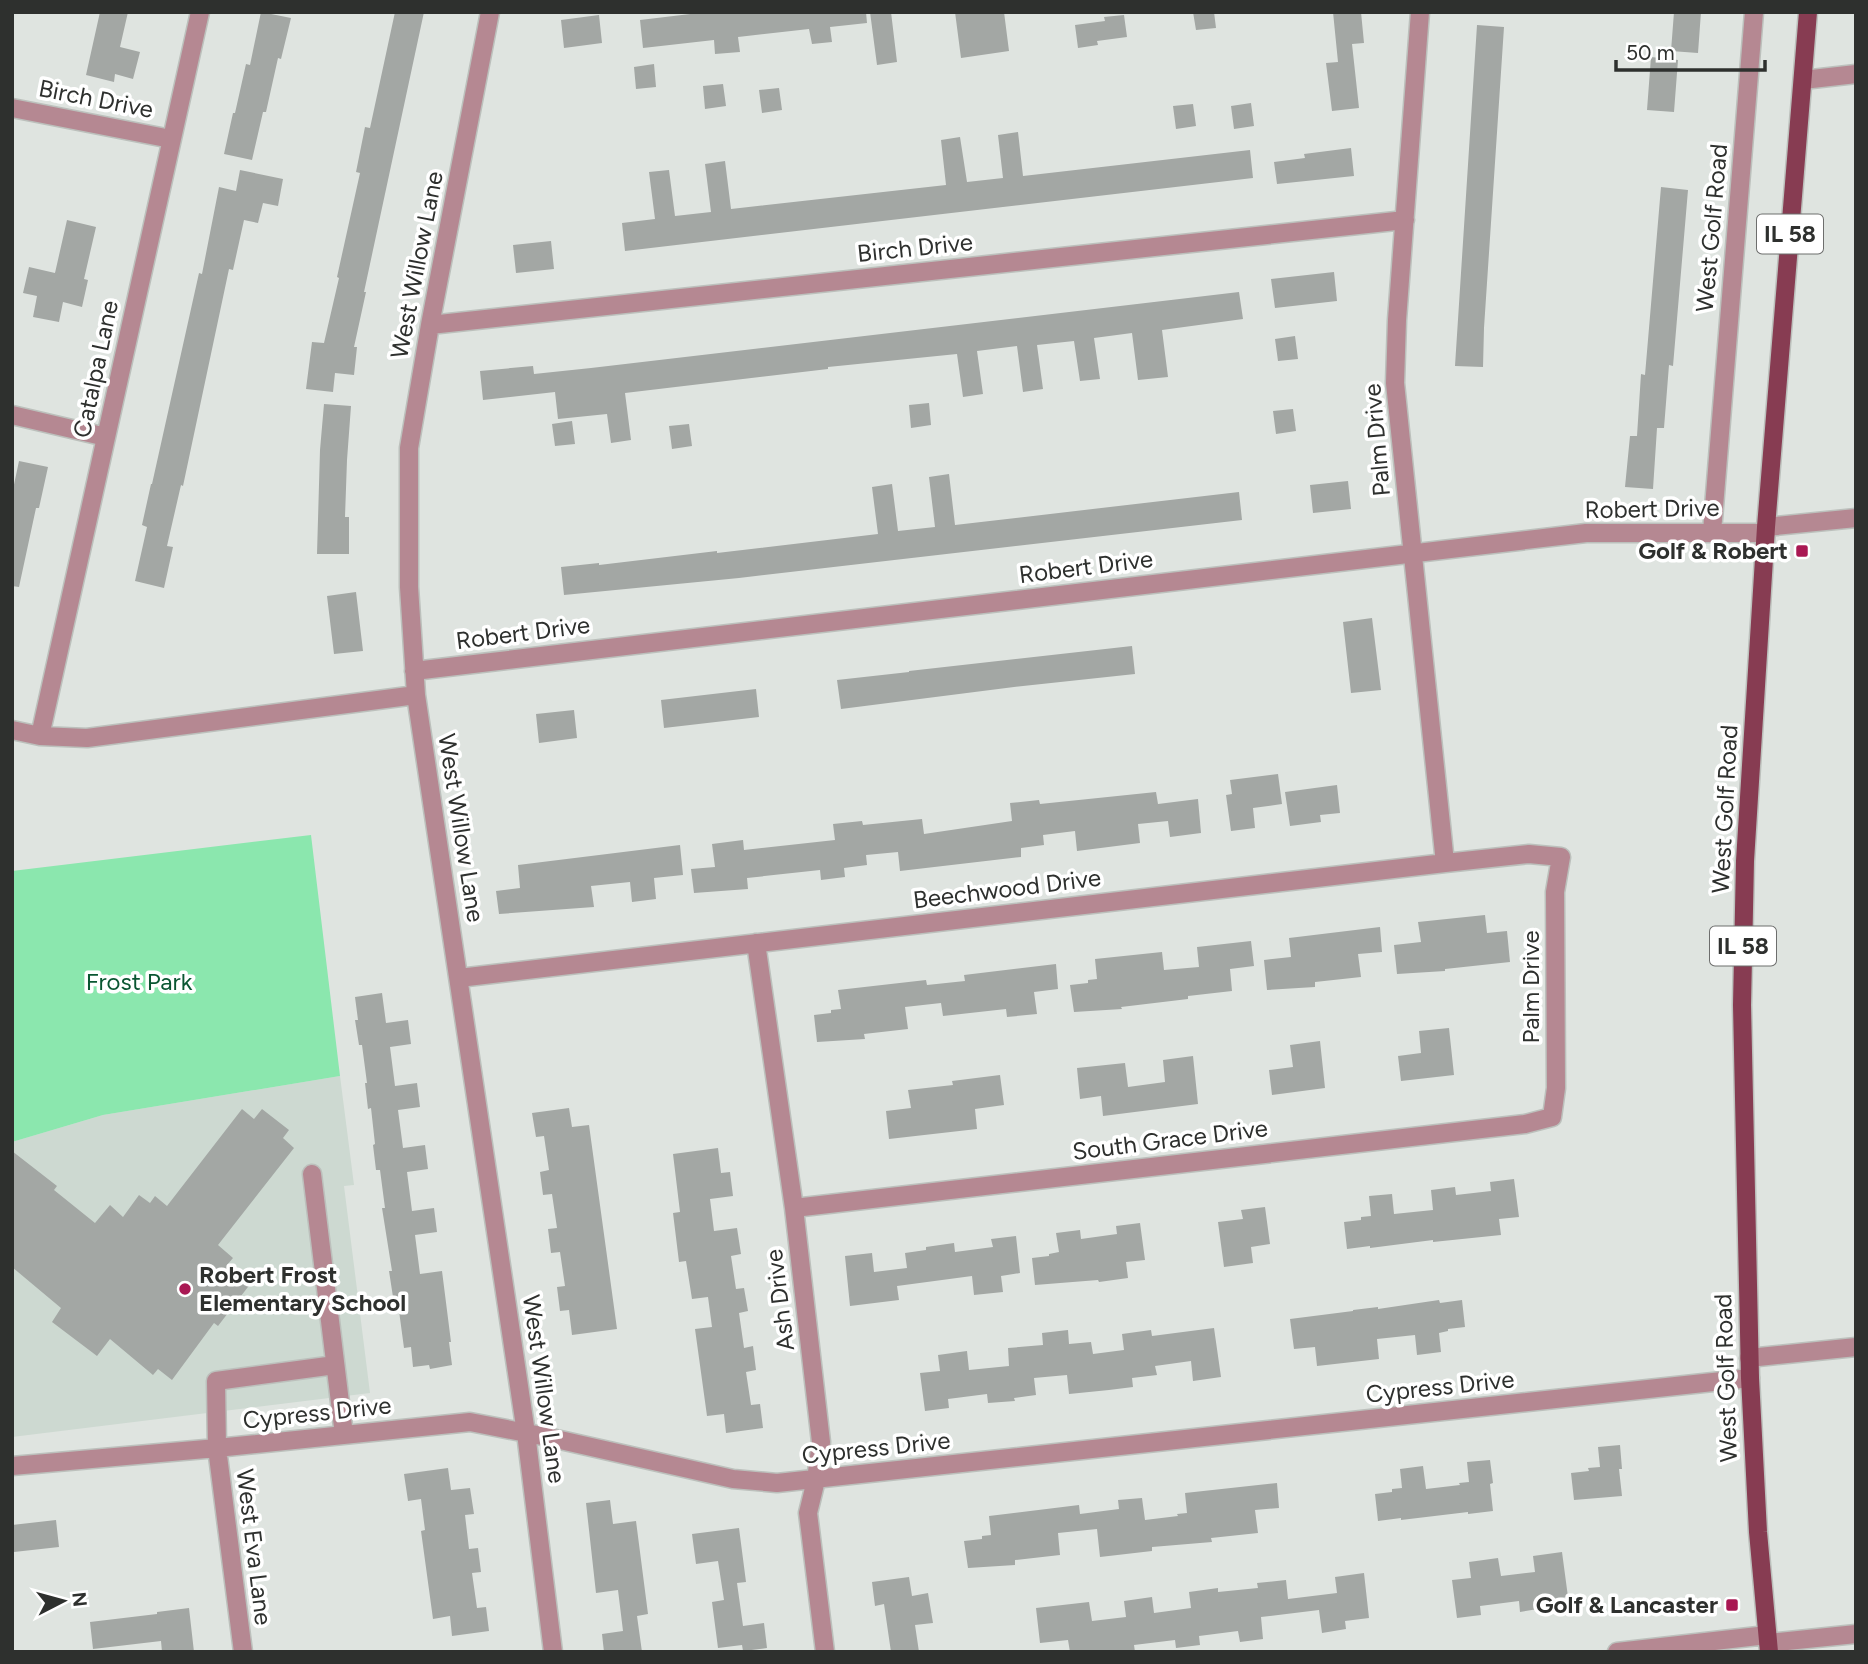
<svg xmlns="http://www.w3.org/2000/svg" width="1868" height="1664" font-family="Figtree,sans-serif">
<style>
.built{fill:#cdd9d1}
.green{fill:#8be7ae}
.building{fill:#a3a7a4}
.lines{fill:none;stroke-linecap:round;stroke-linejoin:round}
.minor-casing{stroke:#bcc0bc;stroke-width:21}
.major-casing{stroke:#bcc0bc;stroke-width:21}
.minor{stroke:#b58892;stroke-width:18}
.major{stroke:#873c52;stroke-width:18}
.poi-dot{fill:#a91853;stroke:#fff;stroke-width:2.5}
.labels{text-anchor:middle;stroke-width:7;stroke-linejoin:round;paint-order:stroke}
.shield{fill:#fff;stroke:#6d6e6d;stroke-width:2}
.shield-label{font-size:23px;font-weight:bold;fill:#2e302e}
.street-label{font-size:24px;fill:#2e302e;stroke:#fff}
.poi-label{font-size:24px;font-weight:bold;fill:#2e302e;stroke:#fff;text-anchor:end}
.park-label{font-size:24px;fill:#0a5632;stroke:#fff}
</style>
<rect width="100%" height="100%" fill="#dfe4e0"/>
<path class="built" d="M340,1076L354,1185L344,1186L370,1393L12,1437V1142L103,1115Z"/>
<path class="green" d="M311,835L340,1076L103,1115L12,1142V871Z"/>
<path class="building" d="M100,12H128L120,47L140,52L133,79L115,74L114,82L86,75Z
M261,12L291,18L281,59L278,58L266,112H263L252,160L224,154L233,113H235L246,64L250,65Z
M395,12H424L364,292H366L354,347H357L354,375L335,373L333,392L306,389L312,342L324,343L339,278L337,277L360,173L356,172L365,127L370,128Z
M707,12H866L867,23L830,27L832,42L812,44L809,29L738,37L740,52L715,54L714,40L643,48L640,20Z
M870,12H891L897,62L877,65Z
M955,12H1004L1009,51L961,58Z
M1193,12H1214L1216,28L1196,30Z
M1333,12H1361L1364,43L1352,44L1359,108L1332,111L1326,63L1338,62Z
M1674,12H1701L1698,53L1671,51Z
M599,15L602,43L564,48L561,20Z
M1124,15L1127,37L1097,41L1098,45L1078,48L1075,25L1105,21L1104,17Z
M1477,25L1504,27L1484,328L1483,367L1455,366Z
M1651,57L1678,60L1674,112L1647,110Z
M654,64L656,87L636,89L634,67Z
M723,84L726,106L705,109L703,86Z
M779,88L782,110L762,113L759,90Z
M1251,103L1254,126L1234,129L1231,106Z
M1193,104L1196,126L1176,129L1173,106Z
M1018,132L1023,176L1250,150L1253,178L625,251L622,223L655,219L649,172L669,170L675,216L711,212L705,164L725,161L731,209L946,185L941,140L960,137L967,182L1003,178L998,135Z
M1351,148L1354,176L1277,184L1274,162L1305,158L1304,154Z
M240,170L283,179L278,206L263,203L258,223L244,220L233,270L229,269L183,486L181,485L167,546L173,547L164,588L135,581L147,527L142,525L151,484H152L199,273L202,274L219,187L236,191Z
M1661,187L1688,190L1673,366L1669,365L1664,428H1657L1653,489L1625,487L1630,436H1637L1641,374L1645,375Z
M67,220L96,227L84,279L88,280L82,307L63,302L59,322L33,317L37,296L23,293L29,267L55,273Z
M551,241L554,269L516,273L513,245Z
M1334,272L1337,301L1275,308L1271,279Z
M1239,292L1243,319L1162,330L1168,377L1138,380L1132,333L1094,338L1100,379L1080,381L1074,341L1037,345L1043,389L1023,392L1017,346L977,351L983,394L963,397L957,354L828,367V369L625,393L631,440L611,443L607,414L558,419L555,392L483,400L480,371L533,366L534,374L591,368Z
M1295,336L1298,359L1278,361L1275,339Z
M929,403L931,425L911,428L909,405Z
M324,404L351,406L347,460L345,517H349V554H317L320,450Z
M1293,409L1296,431L1276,434L1273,411Z
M572,421L575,444L555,446L552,424Z
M689,424L692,446L672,449L669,426Z
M19,461L48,467L39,508H36L19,587L12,586V494Z
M949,474L955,525L1239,492L1242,520L739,578L564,595L561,567L599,563V565L717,551V553L878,534L872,487L892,484L898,531L935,527L929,477Z
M1348,481L1351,509L1313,513L1310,485Z
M356,592L363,651L334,654L327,596Z
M1372,618L1381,690L1351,693L1343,622Z
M1132,646L1135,674L1014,687L841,709L837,680L909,672V671Z
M756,689L759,717L664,728L661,700Z
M574,710L577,738L539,743L536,714Z
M1278,774L1282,804L1253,808L1255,828L1231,831L1226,795L1232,794L1230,780Z
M1337,785L1340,813L1320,815L1321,822L1290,826L1285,792Z
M1156,792L1158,804L1198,799L1201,833L1170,837L1168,821L1138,824L1140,843L1077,851L1075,831L1043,835L1044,845L1021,848V857L900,871L898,852L866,855L867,865L844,868L845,877L821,880L820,870L747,878L748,889L694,893L691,869L715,867L712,844L743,840L744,850L835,840L833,824L862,821L863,825L922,819L924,834L1012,821L1010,803L1039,800L1040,804Z
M680,845L683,875L654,878L656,899L632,902L630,882L591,886L594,907L499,914L496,891L520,888L518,865Z
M1485,915L1487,933L1507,931L1510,962L1445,969V971L1397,974L1394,945L1421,942L1418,922Z
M1380,927L1382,952L1358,954L1361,977L1315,982V987L1267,990L1264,960L1291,957L1289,938Z
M1251,941L1254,966L1230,969L1232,991L1188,996V999L1121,1007L1122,1009L1074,1012L1070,985L1088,983V980L1097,979L1095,959L1162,952L1164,970L1199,967L1197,947Z
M1056,964L1058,989L1034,992L1037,1014L1007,1017L1006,1009L943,1016L941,1003L905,1007L908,1029L864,1034L865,1039L817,1042L814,1015L831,1013V1010L841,1009L838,990L926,980L927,985L965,981L964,975Z
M382,993L386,1023L408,1020L411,1044L390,1047L395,1086L417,1083L420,1107L398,1110L403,1148L425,1145L428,1169L407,1172L412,1211L434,1208L437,1232L415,1235L420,1274L442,1271L451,1342H449L452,1365L430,1369L429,1365L413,1367L411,1347L404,1348L397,1296L393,1297L389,1271H392L382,1208H385L380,1170H376L373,1145L375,1144L371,1108L368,1109L365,1083H367L362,1045H359L355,1020H358L355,997Z
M1449,1028L1454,1075L1401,1081L1398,1056L1421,1053L1419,1031Z
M1320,1041L1325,1088L1272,1095L1269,1070L1293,1067L1290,1045Z
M1193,1056L1198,1104L1103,1116L1101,1096L1080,1099L1077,1068L1125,1063L1128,1087L1165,1082L1163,1060Z
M1000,1075L1004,1105L975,1109L977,1129L889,1139L886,1111L911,1108L908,1090L953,1085L952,1081Z
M569,1108L572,1127L589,1125L617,1329L572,1335L569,1310L560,1311L557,1287L565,1286L560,1252L551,1253L548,1229L557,1228L552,1194L543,1195L540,1172L549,1170L544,1136L536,1137L532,1113Z
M242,1109L254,1119L262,1109L289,1130L283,1138L294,1148L218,1245L233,1258L227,1265L251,1283L218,1326L214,1323L172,1380L158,1369L153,1375L110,1339L97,1356L52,1322L61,1308L12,1267V1151L57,1186L54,1190L95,1223L110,1205L123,1217L139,1195L150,1203L155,1196L167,1206Z
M718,1148L721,1173L730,1172L733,1196L710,1199L714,1231L737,1228L741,1254L731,1256L736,1289L744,1288L748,1311L739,1313L744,1348L753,1346L756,1370L746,1372L751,1405L760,1404L763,1428L726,1433L724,1414L707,1416L695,1329L712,1327L708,1297L692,1299L686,1261L679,1262L673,1213L680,1212L673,1154Z
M1514,1179L1519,1217L1499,1219L1501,1235L1433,1242V1240L1370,1248V1246L1347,1249L1344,1222L1361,1220V1217L1371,1216L1369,1196L1392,1194L1394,1214L1433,1210L1431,1190L1455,1187L1456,1195L1491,1191L1490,1182Z
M1265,1207L1270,1244L1251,1247L1253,1263L1224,1267L1218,1222L1243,1219L1241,1210Z
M1140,1223L1145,1260L1126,1262L1128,1278L1099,1282L1098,1280L1035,1285L1032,1258L1049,1256V1254L1059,1252L1056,1233L1080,1230L1081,1239L1117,1234L1116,1226Z
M1016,1236L1020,1273L1001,1276L1003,1292L974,1295L972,1276L897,1286L899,1300L850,1306L845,1256L872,1253L874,1272L907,1268L905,1253L926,1250V1247L954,1243L955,1252L993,1247L991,1239Z
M1439,1300L1440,1303L1462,1300L1465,1327L1448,1329V1331L1439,1333L1441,1352L1417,1355L1415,1335L1377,1339L1379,1359L1317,1366L1315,1347L1294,1349L1290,1319L1353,1311V1310L1378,1307V1309Z
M1214,1328L1221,1377L1193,1381L1191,1361L1155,1366L1157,1375L1132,1378L1133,1387L1109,1390L1069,1394L1067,1375L1034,1378L1036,1395L1014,1398L1015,1401L988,1403L987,1394L948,1399L949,1408L925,1411L920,1373L940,1371L938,1355L967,1351L969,1370L1009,1366L1008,1348L1043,1345L1042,1333L1068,1330L1069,1344L1091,1342L1093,1354L1124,1350L1122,1334L1151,1330L1152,1336Z
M1620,1445L1622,1469H1619L1622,1496L1574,1500L1571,1473L1589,1471L1588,1468L1600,1467L1598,1447Z
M1490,1460L1493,1483L1490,1484L1493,1511L1468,1514V1512L1401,1520V1518L1378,1521L1375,1494L1392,1492V1489L1402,1488L1400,1469L1423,1466L1426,1489L1460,1485L1459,1483L1469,1482L1467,1462Z
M448,1468L451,1490L470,1488L474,1514L465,1515L469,1549L478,1548L481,1572L472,1573L477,1608L486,1607L489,1631L452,1636L450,1616L433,1619L421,1531L425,1530L421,1499L408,1501L404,1474Z
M1277,1483L1279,1508L1255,1510L1258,1533L1211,1538L1212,1542L1152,1547V1551L1100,1557L1097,1529L1058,1533L1060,1555L1015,1560V1565L968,1568L964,1541L982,1539V1536L991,1535L989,1516L1079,1505L1080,1514L1119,1509L1118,1500L1142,1498L1145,1520L1178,1516L1177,1514L1187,1513L1185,1493Z
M610,1500L613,1524L636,1521L648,1614L637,1616L642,1652H604L602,1634L623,1631L618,1590L596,1593L586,1503Z
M56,1520L59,1547L14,1552L12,1525Z
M739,1528L746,1582L737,1583L743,1626L764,1623L767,1648L743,1651L742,1645L718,1648L712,1602L724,1600L718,1561L696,1564L692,1534Z
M1562,1552L1568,1597L1543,1600L1544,1608L1520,1612L1519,1601L1480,1606L1481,1615L1457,1618L1452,1580L1471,1578L1469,1562L1498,1558L1501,1576L1535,1572L1533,1556Z
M1364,1573L1369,1618L1345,1621L1346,1629L1322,1633L1319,1610L1261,1617L1263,1639L1240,1642L1238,1631L1199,1636L1200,1645L1176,1648L1175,1640L1134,1645L1135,1652H1070L1068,1640L1040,1643L1036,1608L1089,1602L1092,1621L1126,1617L1124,1601L1152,1597L1154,1613L1191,1608L1189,1592L1218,1588V1592L1258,1588L1257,1583L1286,1580L1288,1599L1337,1593L1335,1577Z
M909,1577L912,1596L928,1593L933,1623L915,1625L919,1652H891L884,1604L875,1606L872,1582Z
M189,1608L194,1652H162L161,1641L93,1649L90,1622L157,1614V1612Z"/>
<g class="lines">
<g class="minor-casing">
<path id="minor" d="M490,12L430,325L409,448V587L416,695L526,1433L553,1652
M1420,12L1397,320L1395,383L1445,863
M1803,80L1856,74
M12,108L171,139
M430,325L1405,220
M12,415L106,437
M1766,527L1856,518
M1712,532L1754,12
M414,671L1586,533H1766
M12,730L40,736L87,738L416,695
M40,736L200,12
M756,943L794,1208L821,1442L816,1480L808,1513L825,1652
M459,978L1445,863L1529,854L1561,857L1555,892L1556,1088L1552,1117L1525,1124L794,1208
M312,1174L344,1435
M1749,1358L1856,1347
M12,1466L217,1448L470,1422L547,1437L733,1479L777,1483L1750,1378
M1768,1643L1856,1634
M243,1652L217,1448L216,1381L335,1365
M1617,1652L1767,1635"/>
</g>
<g class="major-casing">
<path id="major" d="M1769,1652L1758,1532L1750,1378L1742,1005L1745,861L1766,527L1808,12"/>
</g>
<use href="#minor" class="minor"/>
<use href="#major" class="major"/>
</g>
<g class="poi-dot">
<rect x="1795" y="544" width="14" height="14" rx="3.5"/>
<circle cx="185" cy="1289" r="7"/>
<rect x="1725" y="1598" width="14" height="14" rx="3.5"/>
</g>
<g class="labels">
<g class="shield">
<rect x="1757" y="214.5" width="66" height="39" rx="5"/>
<rect x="1710" y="926.5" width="66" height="39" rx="5"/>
</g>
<g class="shield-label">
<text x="1790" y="242">IL 58</text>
<text x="1743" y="954">IL 58</text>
</g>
<g class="street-label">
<text transform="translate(96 99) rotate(11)" y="8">Birch Drive</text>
<text transform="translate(1712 228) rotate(-85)" y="8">West Golf Road</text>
<text transform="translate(915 248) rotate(-6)" y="8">Birch Drive</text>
<text transform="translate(417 265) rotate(-79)" y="8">West Willow Lane</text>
<text transform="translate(96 369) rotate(-78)" y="8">Catalpa Lane</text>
<text transform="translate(1377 440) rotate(-95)" y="8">Palm Drive</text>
<text transform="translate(1652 509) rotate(-1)" y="8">Robert Drive</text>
<text transform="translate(1086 567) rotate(-7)" y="8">Robert Drive</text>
<text transform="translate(523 633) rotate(-7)" y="8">Robert Drive</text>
<text transform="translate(1725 809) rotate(-87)" y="8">West Golf Road</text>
<text transform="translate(461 828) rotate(81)" y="8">West Willow Lane</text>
<text transform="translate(1007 889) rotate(-7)" y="8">Beechwood Drive</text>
<text transform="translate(1531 987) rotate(-90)" y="8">Palm Drive</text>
<text transform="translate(1170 1140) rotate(-7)" y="8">South Grace Drive</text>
<text transform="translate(780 1300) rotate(-97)" y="8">Ash Drive</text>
<text transform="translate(1726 1378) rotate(-92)" y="8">West Golf Road</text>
<text transform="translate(1440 1387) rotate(-6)" y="8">Cypress Drive</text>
<text transform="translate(544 1389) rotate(82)" y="8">West Willow Lane</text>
<text transform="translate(317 1413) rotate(-6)" y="8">Cypress Drive</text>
<text transform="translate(876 1448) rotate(-6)" y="8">Cypress Drive</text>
<text transform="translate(254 1547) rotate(83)" y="8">West Eva Lane</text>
</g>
<g class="poi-label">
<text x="1788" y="559">Golf &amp; Robert</text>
<text x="199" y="1283" text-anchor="start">Robert Frost<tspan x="199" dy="28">Elementary School</tspan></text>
<text x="1718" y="1613">Golf &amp; Lancaster</text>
</g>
<g class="park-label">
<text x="139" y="990">Frost Park</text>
</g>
</g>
<rect width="1868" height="1664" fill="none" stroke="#2e302e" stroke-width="28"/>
<g transform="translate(63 1601) rotate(84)" stroke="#ffffff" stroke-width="5" paint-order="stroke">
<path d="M0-5L12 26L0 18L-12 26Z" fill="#2e302e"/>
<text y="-10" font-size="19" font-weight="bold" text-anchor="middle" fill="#2e302e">N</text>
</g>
<path d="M1616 60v10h149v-10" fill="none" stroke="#2e302e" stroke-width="3.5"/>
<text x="1626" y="60" font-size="21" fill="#2e302e" stroke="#ffffff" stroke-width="5" paint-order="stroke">50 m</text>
</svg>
